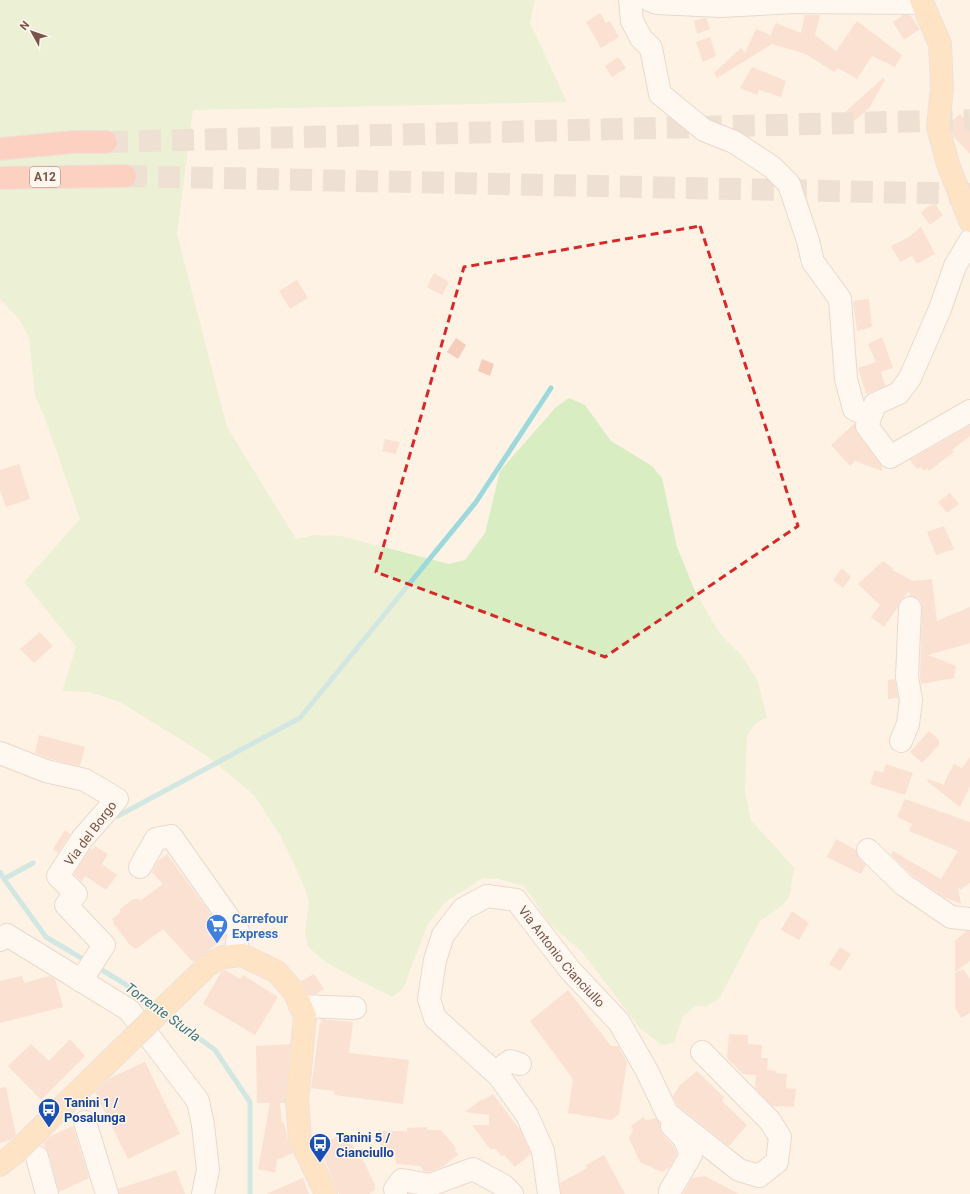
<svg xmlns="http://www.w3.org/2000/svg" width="970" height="1194" font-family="Roboto,sans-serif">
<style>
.green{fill:#d8edc2}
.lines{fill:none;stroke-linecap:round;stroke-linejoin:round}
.stream{stroke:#9dd9dc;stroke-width:5}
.building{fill:#f6ccbb}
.highway-tunnel{stroke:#ddcabe;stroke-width:22;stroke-dasharray:22 11;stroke-linecap:butt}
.minor-casing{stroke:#d3baad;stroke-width:24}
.major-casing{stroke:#d9cfcc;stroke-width:24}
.highway-casing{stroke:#d9cfcc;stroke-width:24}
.minor{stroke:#fff;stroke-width:22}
.major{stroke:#ffd09b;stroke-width:22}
.highway{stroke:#fda898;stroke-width:22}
.major-bridge-casing{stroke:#d9cfcc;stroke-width:24;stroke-linecap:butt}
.major-bridge{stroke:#ffd09b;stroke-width:22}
.marked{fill:none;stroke:#d62828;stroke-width:3;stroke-dasharray:8 5;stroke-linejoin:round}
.labels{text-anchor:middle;stroke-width:3;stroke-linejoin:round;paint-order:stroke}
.shield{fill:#fff6ed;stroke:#a1857a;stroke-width:1}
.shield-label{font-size:12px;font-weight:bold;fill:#795448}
.street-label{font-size:13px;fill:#795448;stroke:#fff6ed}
.shop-label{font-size:13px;font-weight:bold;fill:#366cbe;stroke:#fff6ed;text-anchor:start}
.transit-label{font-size:13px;font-weight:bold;fill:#164399;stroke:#fff6ed;text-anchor:start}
.water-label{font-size:14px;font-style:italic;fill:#387479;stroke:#fff6ed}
</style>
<rect width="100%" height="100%" fill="#fef2e5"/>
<path class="green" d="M0,0H535L530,23L567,102L193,110L177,234L227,427L296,539L314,535L341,536L449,564L465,560L485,533L500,471L556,407L569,398L585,405L611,441L652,466L662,478L677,547L695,591L720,634L742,656L757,679L767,717L755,724L747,736L745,792L751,820L794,868L790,895L782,906L760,921L719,999L707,1006H695L683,1016L674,1043L661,1045L639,1027L582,952L550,924L524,886L497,879L483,878L445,902L428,924L403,989L392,997L328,964L308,947L305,933L309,902L305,888L280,835L254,795L207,756L120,702L89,692L62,691L76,647L24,582L80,519L44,416L35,396L29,338L19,319L0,299Z"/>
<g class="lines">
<path class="stream" d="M118,816L300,718L476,502L551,388
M0,872L4,879L46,937L88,962
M4,879L33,863
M97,967L125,984L157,1007
M166,1014L215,1050L250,1102V1194"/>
</g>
<path class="building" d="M600,13L606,23L610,21L619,37L601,48L586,22Z
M805,15H820L815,35L836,51L857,21L902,55L895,67L872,56L857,79L838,68L834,72L806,54L772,44L717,78L714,73L741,48L745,53L756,29L770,35L769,38L776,23L801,33Z
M903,15H910L920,29L904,40L893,22Z
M703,18H706L710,29L697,34L694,21Z
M710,37L716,56L703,62L696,42Z
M618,57L626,68L612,77L605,66Z
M752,67L786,81L781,97L759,90L757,95L740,88Z
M883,78L885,80L869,108L852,123L843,114Z
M960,114L970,125V154L953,136L951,126V122Z
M935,204L943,215L930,225L921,213L927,207Z
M921,227L935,254L917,264L912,256L900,262L891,246L909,237Z
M434,273L449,282L442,295L427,287Z
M297,280L308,298L290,309L279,291Z
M869,299L872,327L857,331L853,301Z
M882,337L893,368L881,372L885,386L866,394L858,368L876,362L868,344Z
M456,338L466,345L458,359L447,352Z
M482,359L494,364L490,376L478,371Z
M855,423L857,433L882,466V471L855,461L850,466L831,445Z
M970,425V436L952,450L954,452L929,471L927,468L924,471L921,467L917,469L910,460Z
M385,439L400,442L396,454L382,451Z
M19,464L30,499L6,507L0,490V470Z
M950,493L959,504L947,513L938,502Z
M944,526L954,549L936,555L927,532Z
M883,561L893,568L892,570L913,581L932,579L937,621L970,607V643L928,655L956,666L954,678L921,684L920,676L922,608L921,602L916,597L910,596L909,591L900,601L898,607L884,627L871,617L880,605L858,584Z
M842,568L851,577L843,588L833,580Z
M40,632L53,646L34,663L20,649Z
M895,679L898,698L888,699V680Z
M929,731L939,740V745L922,763L910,752Z
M39,735L85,747L80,766L50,759L35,753Z
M970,757V786L960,807L927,781L928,779L945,785L944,783L954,764L962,768Z
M886,764L913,773L905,795L870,784L875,770L883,773Z
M905,799L970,822V883L961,889L958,888L961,904L944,897L912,875L891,855L893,851L941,879L958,851L909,831L912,824L897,817Z
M65,830L70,834L58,853L53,849Z
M836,839L856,850L859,859L866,865L861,874L827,857Z
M95,846L108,854L102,864L117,875L106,890L85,876L82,882L74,874L90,849L92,850Z
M167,854L225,934V938L193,962L163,929L136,949L129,944L113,923L114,922L112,919L121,912L119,910L133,899H139L140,901L163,884L152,872L158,861Z
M792,911L809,923L799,940L781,930Z
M966,931H970V961L955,972V941Z
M840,947L851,954L840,971L829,964Z
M963,969L970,979V1013L961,1018L955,1007V973Z
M225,970L240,979L243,975L278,997L255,1035L203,1004L221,972Z
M314,974L324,989L316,994H309L301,981Z
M22,976L24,983L49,976L55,979L63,1007L0,1023V981Z
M568,990L611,1046H618L627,1062L619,1114L612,1120L568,1113L573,1079L530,1021Z
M320,1019L353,1022L349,1053L409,1060L403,1104L334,1095V1091L311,1088L320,1022L323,1024Z
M729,1034L748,1035V1044L762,1045L761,1058H768L767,1070L776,1071V1073L787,1074L786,1088L796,1089L794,1107L772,1106L755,1088L756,1075L743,1074L727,1058Z
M70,1039L85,1056L41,1100L8,1066L31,1044L49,1061Z
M290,1044L285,1103H280L282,1123H284L289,1144L293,1153L277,1160L275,1173L258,1169L270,1103H257L256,1046Z
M145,1062L180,1134L128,1159L95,1092L110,1078Z
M697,1071L724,1097L722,1101L747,1125L729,1146L677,1105L673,1096L679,1086Z
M6,1087L16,1135L10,1140L0,1143V1088Z
M493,1094L521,1131L531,1154L515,1167L504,1155L501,1156L496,1149H490L472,1125H489V1115L465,1112L482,1099L483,1100Z
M643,1117L646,1120L656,1118L660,1123V1129L663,1135L673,1145L677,1154L670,1167L662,1172L640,1162L629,1138L633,1130L631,1126Z
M73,1126L89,1178L59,1192L49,1154L43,1143L49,1137Z
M427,1127V1130H441L456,1148L455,1151L458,1155L442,1167L429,1172L424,1171L420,1166L396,1164L395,1155H388V1147L380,1146L379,1131H407V1128Z
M347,1133L359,1159L362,1158L375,1185V1190L369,1194H339L319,1146L328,1142L327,1141Z
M604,1155L625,1194H561L560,1183L587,1168L586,1165Z
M176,1170L185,1194H119L118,1189Z
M705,1176L739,1194H683L692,1178Z
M303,1178L309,1194H266Z"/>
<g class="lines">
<path class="highway-tunnel" d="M106,142L970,120
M125,176L970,194"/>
<g class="minor-casing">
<g id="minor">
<path d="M630,0L632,21L641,38L651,48L660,94L704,130L734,142L772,167L789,184L808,241L813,262L840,299L846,379L854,409L869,416"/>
<path d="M649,0L657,3L721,6L794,2L921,3"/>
<path d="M970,241L955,266L940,309L910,378L899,393L875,404L867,426L890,457L970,411"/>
<path d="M901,741L908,724L911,700L907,677L910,608"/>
<path d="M0,753L46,771L85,780L117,799L82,839L58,876L76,894L66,905L104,945L81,981"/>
<path d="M868,850L904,885L951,917L970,919"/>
<path d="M140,867L156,839L171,836L238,931L236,955"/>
<path d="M0,940L7,935L129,1010L198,1101L203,1125L208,1170L203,1194"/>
<path d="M300,1006L355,1008"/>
<path d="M499,1076L502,1067L510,1061L520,1064"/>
<path d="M85,1122L107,1194"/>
<path d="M37,1157L47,1194"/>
<path d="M396,1194L395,1189L402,1180L430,1185L473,1169L504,1186L512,1194"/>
<path id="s1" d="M549,1194L543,1151L527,1115L499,1076L435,1018L429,999L435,960L443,935L463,909L487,896L516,900L570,970L619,1022L647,1071L667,1113L739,1170L759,1176L777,1162L780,1137L770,1121L702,1052"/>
<path d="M670,1194V1191L691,1155L684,1138L672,1126"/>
</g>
</g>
<g class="major-casing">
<path id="major" d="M921,0L940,44L942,87L938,127L948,164L970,221
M208,965L223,957L242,955L277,972L295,993L305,1016L297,1101L300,1139L326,1194
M0,1165L15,1153"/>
</g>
<g class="highway-casing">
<path id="highway" d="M0,149L73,142H106
M0,178L125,176"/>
</g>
<use href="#minor" class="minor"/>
<use href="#major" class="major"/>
<use href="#highway" class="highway"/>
<g class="major-bridge-casing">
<path id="major-bridge" d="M15,1153L208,965"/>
</g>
<use href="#major-bridge" class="major-bridge"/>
</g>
<path d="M0 0H970V1194H0ZM700,226L798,526L605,657L376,572L464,267Z" fill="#fef2e5" fill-opacity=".55" fill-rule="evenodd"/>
<path class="marked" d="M700,226L798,526L605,657L376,572L464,267Z"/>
<defs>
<g id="supermarket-pin" transform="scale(1.15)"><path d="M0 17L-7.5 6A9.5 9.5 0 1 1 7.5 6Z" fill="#3f7fe0" stroke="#fff6ed"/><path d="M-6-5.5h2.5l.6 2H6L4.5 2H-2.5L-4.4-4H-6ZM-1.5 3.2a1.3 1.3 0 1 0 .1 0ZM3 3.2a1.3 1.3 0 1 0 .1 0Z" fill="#fff"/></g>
<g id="bus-pin" transform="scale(1.15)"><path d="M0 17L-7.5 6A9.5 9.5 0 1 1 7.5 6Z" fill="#1a4fb4" stroke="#fff6ed"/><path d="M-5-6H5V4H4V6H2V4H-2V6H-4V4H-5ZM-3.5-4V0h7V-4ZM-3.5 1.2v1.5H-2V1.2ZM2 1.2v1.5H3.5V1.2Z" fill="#fff"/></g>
</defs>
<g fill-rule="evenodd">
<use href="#supermarket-pin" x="217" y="925"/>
<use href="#bus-pin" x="49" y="1109"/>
<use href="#bus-pin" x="320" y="1144"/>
</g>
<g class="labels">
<rect class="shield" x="30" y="167" width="30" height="20" rx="3"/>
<g class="shield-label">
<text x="45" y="181">A12</text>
</g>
<g class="street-label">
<text transform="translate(90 833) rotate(-53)" y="5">Via del Borgo</text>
<text dy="5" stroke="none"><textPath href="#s1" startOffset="465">Via Antonio Cianciullo</textPath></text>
</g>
<g class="shop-label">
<text x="232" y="923">Carrefour<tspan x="232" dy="15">Express</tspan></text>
</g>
<g class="transit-label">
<text x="64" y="1107">Tanini 1 /<tspan x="64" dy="15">Posalunga</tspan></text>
<text x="336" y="1142">Tanini 5 /<tspan x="336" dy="15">Cianciullo</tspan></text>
</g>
<g class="water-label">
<text transform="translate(163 1012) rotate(36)" y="5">Torrente Sturla</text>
</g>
</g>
<g transform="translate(32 32) rotate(310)" stroke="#fff6ed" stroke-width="3" paint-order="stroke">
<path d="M0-3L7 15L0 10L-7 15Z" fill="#795448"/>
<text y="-6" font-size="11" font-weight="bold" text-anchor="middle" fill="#795448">N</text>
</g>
</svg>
